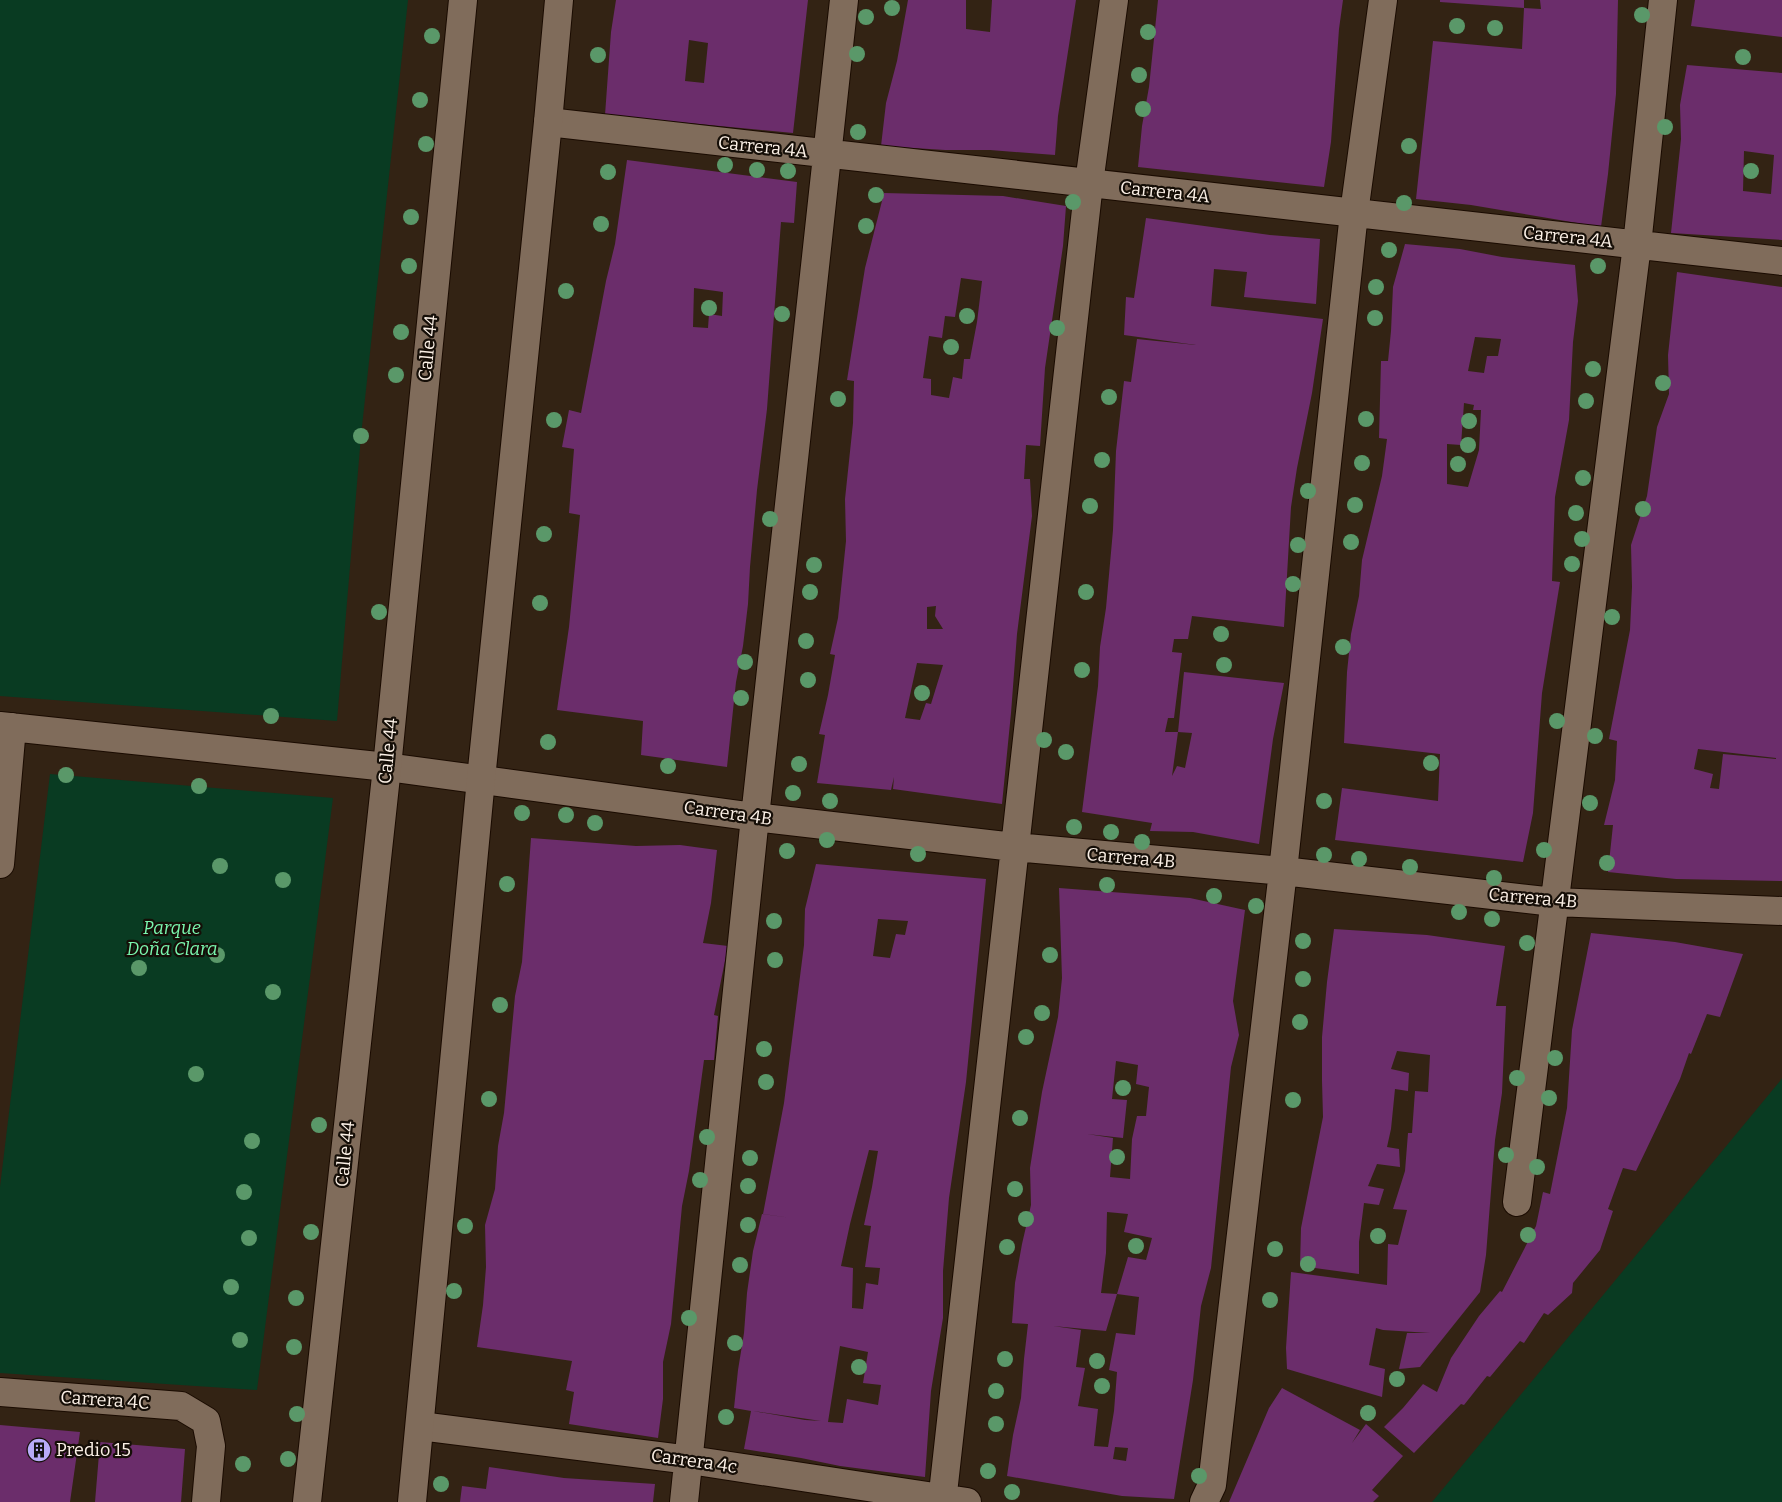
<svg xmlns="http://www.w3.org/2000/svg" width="1782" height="1502" font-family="Bitter,serif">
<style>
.green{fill:#093b22}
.building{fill:#6b2d6b;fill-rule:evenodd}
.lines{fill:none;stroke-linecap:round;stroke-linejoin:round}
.minor-casing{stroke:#1a0b01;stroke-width:30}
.secondary-casing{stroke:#1a0b01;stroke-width:30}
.minor{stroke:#806c5b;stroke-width:28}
.secondary{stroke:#806c5b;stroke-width:28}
.tree{fill:#5a9869}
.labels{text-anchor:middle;stroke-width:4.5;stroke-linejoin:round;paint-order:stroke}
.street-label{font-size:18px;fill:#fbf0e6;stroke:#150e07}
.park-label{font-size:18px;font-style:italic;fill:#7af7af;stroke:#150e07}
.poi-label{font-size:18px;fill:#fbf0e6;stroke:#150e07;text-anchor:start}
</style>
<rect width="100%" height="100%" fill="#332314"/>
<path class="green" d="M0,0H408L361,436L337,721L0,696Z
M50,774L333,798L257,1390L0,1373V1187Z
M1782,1078V1502H1432L1780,1081Z"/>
<path class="building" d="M616,0H808L793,133L605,115L611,32ZM689,40L708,43L704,83L685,81Z
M908,0H966V29L990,32L992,0H1076L1058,116L1055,155L990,150H945L881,146L886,103L897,61Z
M1158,0H1343L1339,29L1331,142L1324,187L1138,167L1142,126L1149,87Z
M1440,0H1524V8L1440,2Z
M1540,0H1618L1616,94L1608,174L1601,227L1471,205L1416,199L1433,41L1522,49L1524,8L1541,9Z
M1695,0H1782V37L1691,26Z
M1687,65L1782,73V240L1671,233L1681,139L1680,105ZM1744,151L1774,155L1771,194L1743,191Z
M627,160L797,182L794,223L781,222L767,409L757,490L750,567L748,604L743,646L736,682L727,767L641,755L643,721L557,710L569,627L580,515L569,513L574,449L562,447L569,410L581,413L606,281L615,244ZM694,288L723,292L722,316L709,314L708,328L693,327Z
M884,193L1003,196L1066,206L1063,246L1045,368L1040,446L1026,445L1024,479H1030L1032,516L1017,634L1011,713L1002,804L893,789L894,777L891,790L817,783L825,735L819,734L828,695L835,655L830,654L838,618L846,541L845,499L853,423L854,381L847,380L865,268ZM961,278L982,281L977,322L970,359H964L962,379L953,377L949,398L931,395V379L923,378L929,336L942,338L945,316L955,317ZM936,606L935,616L943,629H927V607ZM917,663L943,665L931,704L926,703L920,720L905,718Z
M1146,218L1270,235L1320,239L1316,304L1244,297L1247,272L1214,269L1211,306L1323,319L1312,393L1297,468L1291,507L1284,627L1192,616L1188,639H1174L1172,652L1182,653L1174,718H1168L1165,732H1178L1184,672L1284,683L1273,739L1259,844L1193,832L1150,831L1152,823L1082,812L1098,686L1100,647L1106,608L1113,530L1116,451L1124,381L1131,382L1137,339L1196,345L1124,335L1126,297L1134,298ZM1178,732L1192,733L1185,768L1177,766L1172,776Z
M1405,244L1460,249L1502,257L1575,265L1578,301L1573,342L1569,420L1555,497L1552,581L1560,582L1542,693L1533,813L1523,862L1335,840L1342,788L1438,801L1440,754L1344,743L1347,672L1351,634L1359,596L1362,560L1382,476L1387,439L1379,438L1381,361H1388L1391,331L1393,287ZM1475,337L1501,339L1498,356H1487L1484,373L1468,371ZM1464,403L1474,405L1473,410H1481L1479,450L1468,487L1447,484V444L1461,445Z
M1677,272L1782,287V881L1676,879L1608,872L1613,825H1604L1615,780L1617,741L1609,739L1630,630L1632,587L1631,545L1647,496L1657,427L1669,394L1668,355ZM1698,749L1776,758V759L1723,754L1719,789L1710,788L1713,774L1694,769Z
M531,838L636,846L680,845L717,850L711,903L703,943L728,946L714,1015L718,1016L714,1060H704L689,1171L682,1206L671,1324L663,1362V1399L658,1438L569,1424L574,1392L566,1390L572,1361L477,1347L483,1305L486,1267L485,1225L495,1189L498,1146L504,1113L515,996L522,962Z
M816,864L986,879L966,1082L949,1198L943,1271V1318L931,1391L925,1477L840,1466L801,1458L744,1449L751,1411L734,1408L738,1370L744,1333L747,1293L753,1251L762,1214L792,1218L763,1214L784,1103L804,945L805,909ZM878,919L908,921L905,935L896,934L890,958L873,956ZM869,1150L878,1151L872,1187L864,1225L871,1226L865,1267L880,1268L878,1285L866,1283L863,1309L852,1308L853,1268L841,1266L850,1224ZM840,1346L868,1352L863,1383L881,1385L878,1405L847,1399L843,1423L828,1422ZM753,1411L821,1421L805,1420Z
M1059,888L1190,898L1245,910L1233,1001L1239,1035L1231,1067L1211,1268L1201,1306L1193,1380L1174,1499L1122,1496L1007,1476L1013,1435L1021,1398L1024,1359L1028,1324L1012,1323L1015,1283L1022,1244L1031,1205L1030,1168L1042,1092L1058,1017L1062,978ZM1116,1061L1138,1065L1136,1084L1149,1087L1146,1116H1137L1132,1139L1130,1179L1110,1177L1113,1138L1087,1134L1123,1138L1127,1100L1112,1099ZM1107,1212L1128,1214L1124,1232L1152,1238L1146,1260L1128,1257L1117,1294L1139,1297L1135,1335L1116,1333L1109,1370L1117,1372L1114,1411L1108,1447L1094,1446L1098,1409L1078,1406L1085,1368L1076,1367L1081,1330L1053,1326L1106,1331L1117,1294L1101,1293L1106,1253ZM1115,1447L1128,1448L1126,1461L1113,1459Z
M1334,929L1427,935L1505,946L1496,1006H1506L1502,1093L1495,1140L1486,1255L1480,1292L1420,1367L1399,1369L1407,1333H1430L1383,1330L1376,1328L1369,1365L1385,1369L1382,1397L1287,1369L1286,1348L1291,1272L1387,1285L1388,1244L1398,1245L1407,1210L1393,1209L1405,1171L1408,1133H1412L1415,1091L1428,1092L1430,1055L1397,1051L1391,1069L1409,1073L1408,1091L1395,1089L1391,1129L1387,1147L1399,1149L1400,1167L1377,1164L1368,1186L1384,1189L1379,1205L1364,1203L1359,1242V1274L1300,1266L1301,1228L1323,1117L1322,1081V1037L1327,982Z
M1591,933L1675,942L1743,954L1720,1017L1707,1014L1691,1054L1689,1053L1680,1079L1636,1171L1623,1168L1608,1209L1613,1211L1600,1250L1573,1283L1572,1293L1548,1315L1544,1313L1524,1343L1520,1341L1490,1377L1487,1376L1464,1405L1461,1404L1414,1453L1384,1427L1403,1408L1423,1384L1437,1392L1451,1358L1479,1316L1500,1291L1502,1292L1536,1226L1543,1192L1550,1194L1567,1108L1572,1030Z
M1282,1388L1360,1430L1352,1443L1366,1424L1403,1456L1372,1490L1379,1496L1373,1502H1229L1269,1408Z
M0,1425L80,1432L70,1502H0Z
M100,1442L185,1449L181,1502H95Z
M489,1467L564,1478L655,1484L653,1502H460L462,1486L486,1489Z"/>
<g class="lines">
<g class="minor-casing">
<path id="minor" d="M548,122L1782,261
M0,726L387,767L755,817L1014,847L1283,871L1554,902L1782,911
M0,864L12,727
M1517,1202L1637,245L1663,0
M0,1392L181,1406L206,1421L211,1446L206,1502
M420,1426L690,1460L967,1502
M684,1502L755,817L844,0
M942,1502L1089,183L1114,0
M1204,1502L1212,1485L1283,871L1354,213L1383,0"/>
</g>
<g class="secondary-casing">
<path id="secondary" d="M307,1502L387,767L463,0
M412,1502L481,779L548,122L559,0"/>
</g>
<use href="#minor" class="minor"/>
<use href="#secondary" class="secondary"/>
</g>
<g class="tree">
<circle cx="892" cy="8" r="8"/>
<circle cx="1642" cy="15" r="8"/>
<circle cx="866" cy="17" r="8"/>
<circle cx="1457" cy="26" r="8"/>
<circle cx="1495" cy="28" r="8"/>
<circle cx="1148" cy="32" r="8"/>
<circle cx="432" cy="36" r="8"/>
<circle cx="857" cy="54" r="8"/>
<circle cx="598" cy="55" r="8"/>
<circle cx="1743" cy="57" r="8"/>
<circle cx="1139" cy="75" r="8"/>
<circle cx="420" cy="100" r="8"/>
<circle cx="1143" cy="109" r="8"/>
<circle cx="1665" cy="127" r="8"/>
<circle cx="858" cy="132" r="8"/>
<circle cx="426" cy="144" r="8"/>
<circle cx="1409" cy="146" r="8"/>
<circle cx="725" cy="165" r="8"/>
<circle cx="757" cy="170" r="8"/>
<circle cx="788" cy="171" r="8"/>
<circle cx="1751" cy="171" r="8"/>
<circle cx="608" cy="172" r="8"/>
<circle cx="876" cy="195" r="8"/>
<circle cx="1073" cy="202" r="8"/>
<circle cx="1404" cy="203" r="8"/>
<circle cx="411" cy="217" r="8"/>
<circle cx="601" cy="224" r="8"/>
<circle cx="866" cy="226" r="8"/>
<circle cx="1389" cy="250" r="8"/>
<circle cx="409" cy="266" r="8"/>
<circle cx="1598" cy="266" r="8"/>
<circle cx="1376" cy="287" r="8"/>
<circle cx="566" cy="291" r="8"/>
<circle cx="709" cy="308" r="8"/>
<circle cx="782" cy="314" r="8"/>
<circle cx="967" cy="316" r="8"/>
<circle cx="1375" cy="318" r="8"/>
<circle cx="1057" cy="328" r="8"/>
<circle cx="401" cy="332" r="8"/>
<circle cx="951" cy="347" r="8"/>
<circle cx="1593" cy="369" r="8"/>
<circle cx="396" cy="375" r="8"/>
<circle cx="1663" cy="383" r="8"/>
<circle cx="1109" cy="397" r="8"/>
<circle cx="838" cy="399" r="8"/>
<circle cx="1586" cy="401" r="8"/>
<circle cx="1366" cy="419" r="8"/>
<circle cx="554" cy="420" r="8"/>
<circle cx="1469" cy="421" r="8"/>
<circle cx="361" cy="436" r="8"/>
<circle cx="1468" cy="445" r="8"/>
<circle cx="1102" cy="460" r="8"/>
<circle cx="1362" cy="463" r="8"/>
<circle cx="1458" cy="464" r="8"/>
<circle cx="1583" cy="478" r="8"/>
<circle cx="1308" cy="491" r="8"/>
<circle cx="1355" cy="505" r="8"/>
<circle cx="1090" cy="506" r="8"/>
<circle cx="1643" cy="509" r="8"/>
<circle cx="1576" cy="513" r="8"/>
<circle cx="770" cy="519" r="8"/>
<circle cx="544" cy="534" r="8"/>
<circle cx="1582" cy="539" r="8"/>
<circle cx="1351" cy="542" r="8"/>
<circle cx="1298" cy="545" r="8"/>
<circle cx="1572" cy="564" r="8"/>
<circle cx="814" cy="565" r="8"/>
<circle cx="1293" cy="584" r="8"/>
<circle cx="810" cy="592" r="8"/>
<circle cx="1086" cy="592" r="8"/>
<circle cx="540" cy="603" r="8"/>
<circle cx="379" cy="612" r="8"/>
<circle cx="1612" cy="617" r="8"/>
<circle cx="1221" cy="634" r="8"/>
<circle cx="806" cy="641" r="8"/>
<circle cx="1343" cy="647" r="8"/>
<circle cx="745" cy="662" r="8"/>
<circle cx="1224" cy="665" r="8"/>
<circle cx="1082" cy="670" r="8"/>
<circle cx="808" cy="680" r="8"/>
<circle cx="922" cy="693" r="8"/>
<circle cx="741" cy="698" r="8"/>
<circle cx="271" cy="716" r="8"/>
<circle cx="1557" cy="721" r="8"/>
<circle cx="1595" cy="736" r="8"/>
<circle cx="1044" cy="740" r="8"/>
<circle cx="548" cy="742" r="8"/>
<circle cx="1066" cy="752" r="8"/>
<circle cx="1431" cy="763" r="8"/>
<circle cx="799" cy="764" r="8"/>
<circle cx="668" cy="766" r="8"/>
<circle cx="66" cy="775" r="8"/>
<circle cx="199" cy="786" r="8"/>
<circle cx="793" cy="793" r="8"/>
<circle cx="830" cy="801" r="8"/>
<circle cx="1324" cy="801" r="8"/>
<circle cx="1590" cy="803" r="8"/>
<circle cx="522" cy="813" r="8"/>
<circle cx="566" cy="815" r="8"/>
<circle cx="595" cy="823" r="8"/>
<circle cx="1074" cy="827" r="8"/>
<circle cx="1111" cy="832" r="8"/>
<circle cx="827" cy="840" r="8"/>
<circle cx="1142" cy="842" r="8"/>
<circle cx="1544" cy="850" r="8"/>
<circle cx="787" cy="851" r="8"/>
<circle cx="918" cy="854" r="8"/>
<circle cx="1324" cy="855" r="8"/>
<circle cx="1359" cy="859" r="8"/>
<circle cx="1607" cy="863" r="8"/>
<circle cx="220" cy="866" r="8"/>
<circle cx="1410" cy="867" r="8"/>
<circle cx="1494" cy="878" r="8"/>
<circle cx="283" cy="880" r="8"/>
<circle cx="507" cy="884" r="8"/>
<circle cx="1107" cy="885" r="8"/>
<circle cx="1214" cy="896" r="8"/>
<circle cx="1256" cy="906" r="8"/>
<circle cx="1459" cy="912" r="8"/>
<circle cx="1492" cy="919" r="8"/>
<circle cx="774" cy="921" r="8"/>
<circle cx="1303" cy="941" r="8"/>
<circle cx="1527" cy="943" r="8"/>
<circle cx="217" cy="955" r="8"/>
<circle cx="1050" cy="955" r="8"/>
<circle cx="775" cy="960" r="8"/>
<circle cx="139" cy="968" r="8"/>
<circle cx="1303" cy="979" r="8"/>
<circle cx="273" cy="992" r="8"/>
<circle cx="500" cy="1005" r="8"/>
<circle cx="1042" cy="1013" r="8"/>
<circle cx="1300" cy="1022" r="8"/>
<circle cx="1026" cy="1037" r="8"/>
<circle cx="764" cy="1049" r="8"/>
<circle cx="1555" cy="1058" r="8"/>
<circle cx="196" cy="1074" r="8"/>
<circle cx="1517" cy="1078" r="8"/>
<circle cx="766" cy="1082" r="8"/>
<circle cx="1123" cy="1088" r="8"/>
<circle cx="1549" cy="1098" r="8"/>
<circle cx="489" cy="1099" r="8"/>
<circle cx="1293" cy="1100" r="8"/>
<circle cx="1020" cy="1118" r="8"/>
<circle cx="319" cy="1125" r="8"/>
<circle cx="707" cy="1137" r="8"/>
<circle cx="252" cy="1141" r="8"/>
<circle cx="1506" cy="1155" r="8"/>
<circle cx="1117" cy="1157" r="8"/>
<circle cx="750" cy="1158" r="8"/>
<circle cx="1537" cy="1167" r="8"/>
<circle cx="700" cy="1180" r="8"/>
<circle cx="748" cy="1186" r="8"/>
<circle cx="1015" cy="1189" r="8"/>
<circle cx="244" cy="1192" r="8"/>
<circle cx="1026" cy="1219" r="8"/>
<circle cx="748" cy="1225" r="8"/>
<circle cx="465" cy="1226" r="8"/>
<circle cx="311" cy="1232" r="8"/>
<circle cx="1528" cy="1235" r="8"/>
<circle cx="1378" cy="1236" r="8"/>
<circle cx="249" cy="1238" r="8"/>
<circle cx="1136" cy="1246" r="8"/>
<circle cx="1007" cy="1247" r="8"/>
<circle cx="1275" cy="1249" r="8"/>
<circle cx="1308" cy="1264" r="8"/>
<circle cx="740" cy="1265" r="8"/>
<circle cx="231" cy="1287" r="8"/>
<circle cx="454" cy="1291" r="8"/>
<circle cx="296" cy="1298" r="8"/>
<circle cx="1270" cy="1300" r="8"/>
<circle cx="689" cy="1318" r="8"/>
<circle cx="240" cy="1340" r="8"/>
<circle cx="735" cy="1343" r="8"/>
<circle cx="294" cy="1347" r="8"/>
<circle cx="1005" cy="1359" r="8"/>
<circle cx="1097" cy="1361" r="8"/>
<circle cx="859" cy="1367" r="8"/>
<circle cx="1397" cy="1379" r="8"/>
<circle cx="1102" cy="1386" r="8"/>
<circle cx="996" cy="1391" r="8"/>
<circle cx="1368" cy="1413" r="8"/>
<circle cx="297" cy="1414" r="8"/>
<circle cx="726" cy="1417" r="8"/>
<circle cx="996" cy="1424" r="8"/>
<circle cx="288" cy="1459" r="8"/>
<circle cx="243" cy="1464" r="8"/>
<circle cx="988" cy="1471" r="8"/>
<circle cx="1199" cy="1476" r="8"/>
<circle cx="441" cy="1484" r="8"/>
<circle cx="1012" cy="1492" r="8"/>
</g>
<defs>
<g id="building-disc" transform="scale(1.25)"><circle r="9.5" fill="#b7abf8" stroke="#150e07"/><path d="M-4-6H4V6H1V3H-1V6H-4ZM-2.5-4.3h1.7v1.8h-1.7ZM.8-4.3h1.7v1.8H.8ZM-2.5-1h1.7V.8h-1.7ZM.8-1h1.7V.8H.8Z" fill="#111"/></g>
</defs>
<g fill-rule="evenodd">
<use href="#building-disc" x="39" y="1450"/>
</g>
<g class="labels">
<g class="street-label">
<text transform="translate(763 147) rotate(6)" y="6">Carrera 4A</text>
<text transform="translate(1165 192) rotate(6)" y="6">Carrera 4A</text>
<text transform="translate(1568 237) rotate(6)" y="6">Carrera 4A</text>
<text transform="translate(428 348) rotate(-84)" y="6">Calle 44</text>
<text transform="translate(388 751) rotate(-84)" y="6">Calle 44</text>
<text transform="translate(728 813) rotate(8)" y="6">Carrera 4B</text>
<text transform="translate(1131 858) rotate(5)" y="6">Carrera 4B</text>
<text transform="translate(1533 898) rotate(5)" y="6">Carrera 4B</text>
<text transform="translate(345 1154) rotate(-84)" y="6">Calle 44</text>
<text transform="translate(105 1400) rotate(4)" y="6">Carrera 4C</text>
<text transform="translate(694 1461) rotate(8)" y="6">Carrera 4c</text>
</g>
<g class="park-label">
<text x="172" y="934">Parque<tspan x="172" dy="21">Doña Clara</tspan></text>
</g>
<g class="poi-label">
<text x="56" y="1456">Predio 15</text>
</g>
</g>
</svg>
